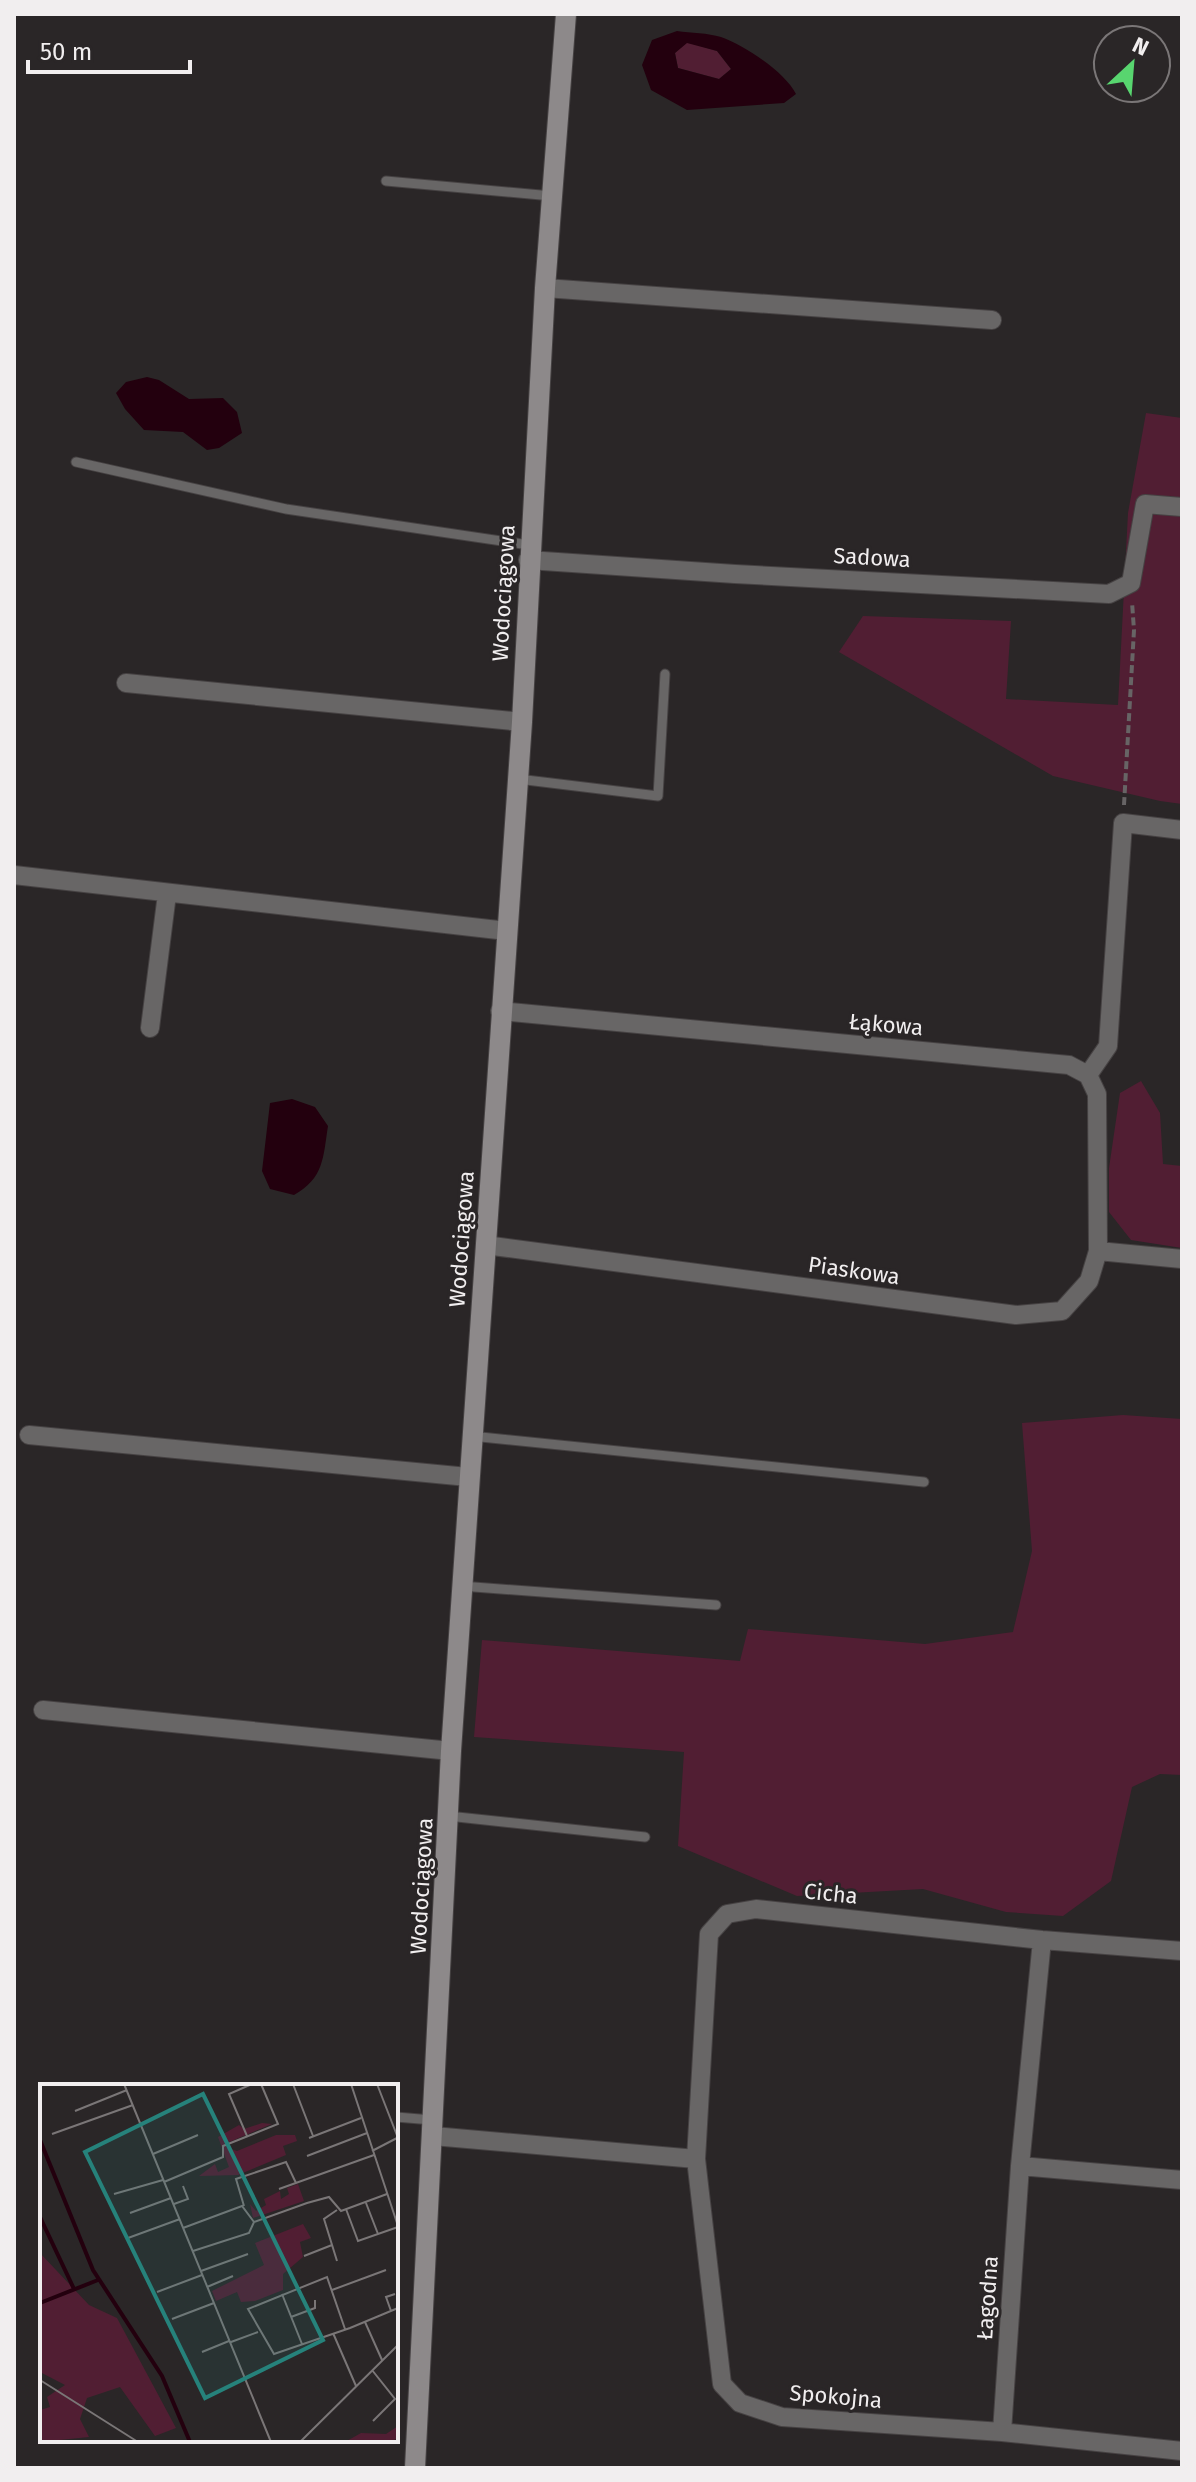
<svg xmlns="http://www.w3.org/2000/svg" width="1196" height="2482" font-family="'Fira Sans',sans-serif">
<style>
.green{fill:#511e33}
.water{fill:#23000e;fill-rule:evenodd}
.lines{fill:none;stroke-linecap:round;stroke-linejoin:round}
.lane-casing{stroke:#464243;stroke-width:11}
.street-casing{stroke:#464243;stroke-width:20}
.secondary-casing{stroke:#464243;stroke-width:22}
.path{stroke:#676465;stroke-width:4;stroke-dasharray:8 4;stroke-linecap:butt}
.lane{stroke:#686666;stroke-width:9}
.street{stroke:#686666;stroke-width:18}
.secondary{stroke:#8d898a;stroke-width:20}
.labels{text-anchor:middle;stroke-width:6;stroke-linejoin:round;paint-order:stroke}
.street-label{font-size:22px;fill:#f1eeef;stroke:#2a2627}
.inset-river{fill:none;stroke:#23000e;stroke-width:4}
.inset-road{fill:none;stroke:#7a7677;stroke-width:2}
.view{fill:#26827b;fill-opacity:0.15;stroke:#26827b;stroke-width:4}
.inset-edge{fill:none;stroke:#f1eeef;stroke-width:4}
</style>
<rect width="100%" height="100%" fill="#2a2627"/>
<path class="green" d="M687,42L717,51L731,69L719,79L678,68L675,53Z
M1146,413L1182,418V804L1160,801L1053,776L839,652L863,616L1011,621L1006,699L1118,705L1128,513Z
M1141,1081L1160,1113L1163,1164L1182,1166V1248L1131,1240L1109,1212V1168L1120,1093Z
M1123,1415L1182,1419V1775L1160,1774L1132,1787L1111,1881L1063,1916L1006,1912L923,1889L797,1896L678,1846L684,1752L474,1737L482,1640L740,1661L748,1629L925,1644L1013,1632L1032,1551L1022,1423Z"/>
<path class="water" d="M677,31C691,33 708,33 721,37C744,45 785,72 796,94L784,103L687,110L651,90L642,65L652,40ZM687,43L717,51L731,69L719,79L678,68L675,53Z
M147,377L159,380L189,399L223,398L237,412L242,433L219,448L207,450L183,432L144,430L125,409L116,393L126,382Z
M292,1099L315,1107L328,1126C323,1158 324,1178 294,1195L270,1189L262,1171L270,1103Z"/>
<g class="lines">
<g class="lane-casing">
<path id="lane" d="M386,181L552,196
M76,462L286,509L529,545
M518,779L658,796L665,674
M471,1436L924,1482
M461,1586L716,1605
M448,1816L645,1837
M396,2117L432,2120"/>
</g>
<g class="street-casing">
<path id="street" d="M545,288L992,320
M528,560L735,574L1109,594L1131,583L1145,504L1182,507
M126,683L522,722
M14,875L507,931
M500,1011L1069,1065L1088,1075L1097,1094L1098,1251
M150,1028L167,894
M1088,1075L1108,1046L1123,823L1182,830
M485,1245L1016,1315L1062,1311L1089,1281L1098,1251L1182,1259
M29,1435L468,1477
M43,1710L451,1751
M1182,1951L1042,1940L756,1909L727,1914L709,1934L696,2159L722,2384L740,2403L782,2417L1002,2432L1182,2451
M433,2136L696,2159
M1020,2166L1182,2180
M1002,2432L1020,2166L1042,1940"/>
</g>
<g class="secondary-casing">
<path id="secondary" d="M415,2468L451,1751L522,722L545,288L566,14"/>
</g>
<path class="path" d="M1124,805L1134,630L1132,602"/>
<use href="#lane" class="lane"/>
<use href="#street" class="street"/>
<use href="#secondary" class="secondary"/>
</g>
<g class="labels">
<g class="street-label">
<text transform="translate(872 557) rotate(3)" y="8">Sadowa</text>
<text transform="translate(503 593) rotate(-87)" y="8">Wodociągowa</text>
<text transform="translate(886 1024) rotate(5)" y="8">Łąkowa</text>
<text transform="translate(461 1239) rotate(-86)" y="8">Wodociągowa</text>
<text transform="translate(854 1270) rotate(8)" y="8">Piaskowa</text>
<text transform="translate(421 1886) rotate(-87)" y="8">Wodociągowa</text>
<text transform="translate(831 1893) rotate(6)" y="8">Cicha</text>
<text transform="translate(987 2298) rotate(-86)" y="8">Łagodna</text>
<text transform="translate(836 2396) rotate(5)" y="8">Spokojna</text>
</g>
</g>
<g transform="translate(40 2084)">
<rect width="358" height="358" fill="#2a2627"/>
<path d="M222,39L232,40L187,59L188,64L197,67L236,51H255L257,57L243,62L246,71L198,91L159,92L175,80L178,88L189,83L178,53L199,41L204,45ZM258,100L264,117L213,134L210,120L216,127L226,121L224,115L240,107L241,115L249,110L247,104ZM263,140L271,154L260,158L263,173L243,190V206L215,217L201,218L197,208L176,217L172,207L224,181L215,159ZM0,169L49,221L77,234L136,344L115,352L80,303L47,314L40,335L49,353L0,358V326L10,323L7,313L25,301L0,288ZM358,342V354L350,358H305L321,349L346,350Z" fill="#511e33"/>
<path class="inset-river" d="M0,56L53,186L122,292L150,358M0,133L34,205M0,219L58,196"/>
<path class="inset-road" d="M84,0L231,358M253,0L273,52M311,0L358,142M337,0L358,54M35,27L87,6M12,50L93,21M207,52L189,10L212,0M269,54L321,34M332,67L357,54M113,70L158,51M267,72L327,49M124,98L183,73V62L238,40L221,0M239,105L334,71M74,110L123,96M326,119L338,150M134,120L148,115L143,102M204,122L196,95L246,78L256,99M306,125L318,157L358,143M297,126L284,135L297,177M90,129L131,114M143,144L202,122L214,138M88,154L140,135M153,167L209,149L214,138L267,119L289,113L301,127L347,110M264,172L292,161M161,187L208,170M167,203L193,192M292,206L346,186M117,208L162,191M242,210L262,260M351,227L346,213L355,210M251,233L275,224V216M132,235L174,219M325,238L342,276M305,245L287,193L208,225L234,270L310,244L358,224M293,249L316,302M191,258L218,248M162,268L189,257M332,286L355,315L333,337M0,296L98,358M260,358L358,261"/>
<path class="view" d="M163,10L283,256L165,314L45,68Z"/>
<rect width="358" height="358" class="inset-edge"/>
</g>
<rect width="1196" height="2482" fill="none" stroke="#f1eeef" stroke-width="32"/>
<g transform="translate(1132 64) rotate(26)"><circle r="38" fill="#2a2627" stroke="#7a7677" stroke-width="2"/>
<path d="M0-6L14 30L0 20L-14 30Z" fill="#58d56f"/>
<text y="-12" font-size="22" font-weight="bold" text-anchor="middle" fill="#f1eeef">N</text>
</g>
<path d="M28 60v12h162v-12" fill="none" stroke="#f1eeef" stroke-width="4"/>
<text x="40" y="60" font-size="24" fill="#f1eeef" stroke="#2a2627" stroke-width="6" paint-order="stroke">50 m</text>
</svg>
